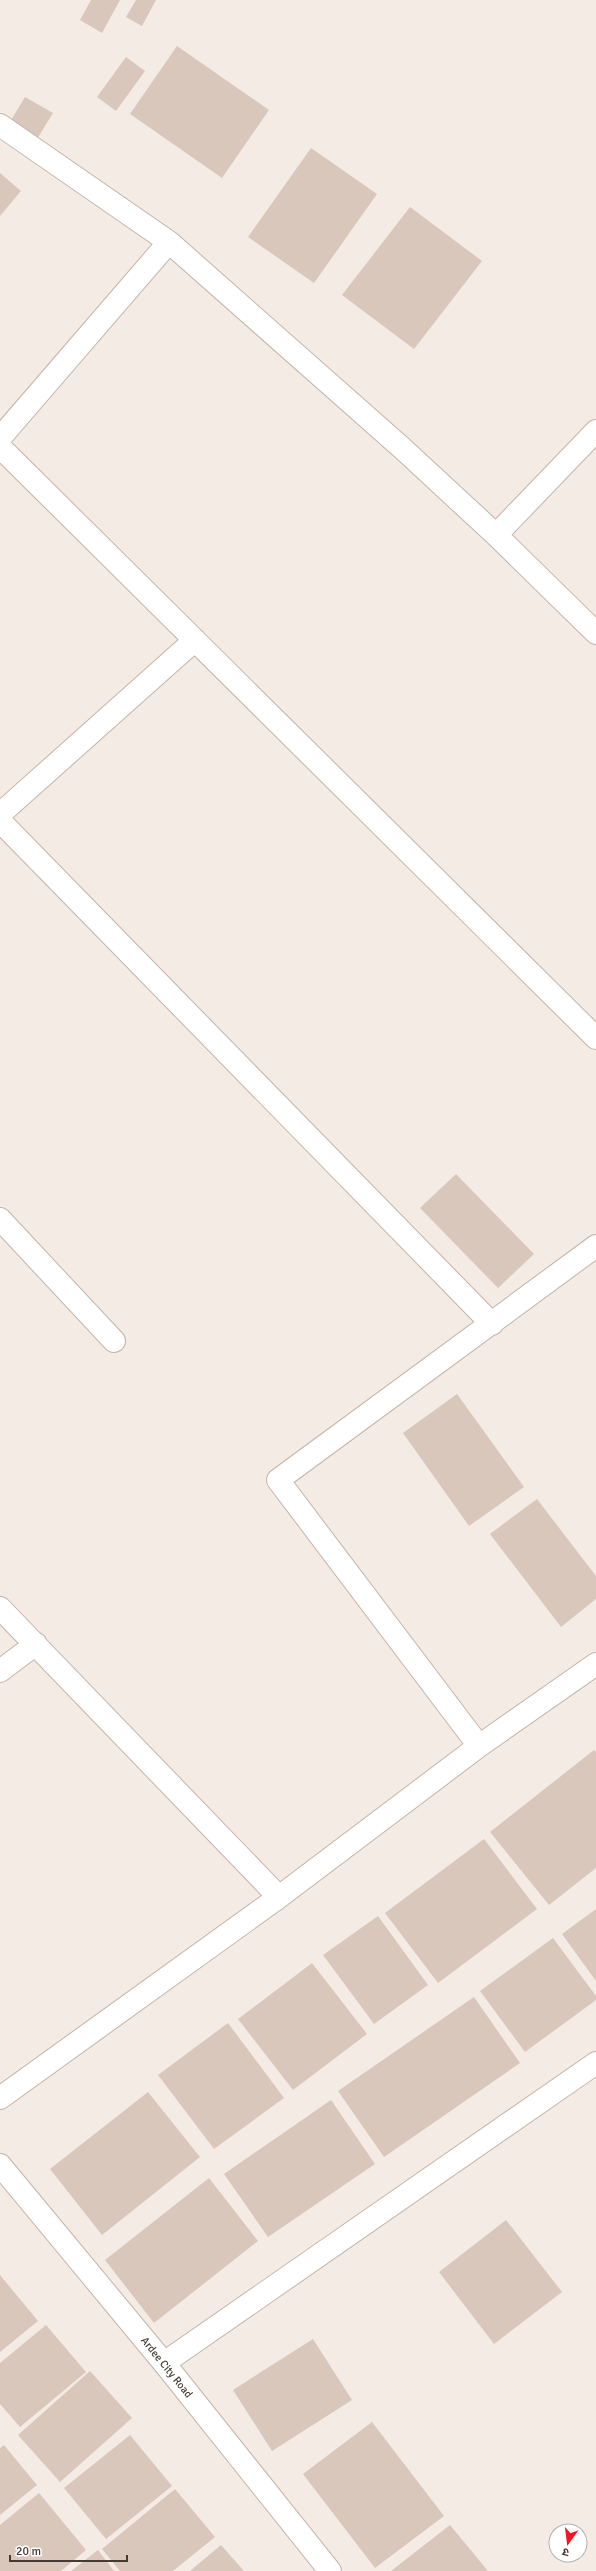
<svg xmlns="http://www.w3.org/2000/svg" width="596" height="2571" font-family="Signika,'Noto Sans Devanagari',sans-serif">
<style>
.building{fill:#d9c7bc}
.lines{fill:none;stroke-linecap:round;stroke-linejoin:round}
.minor-casing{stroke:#c3b4a9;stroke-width:24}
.minor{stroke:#fff;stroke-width:22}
.labels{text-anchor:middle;stroke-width:3;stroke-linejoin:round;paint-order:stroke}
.street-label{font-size:11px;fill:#463b33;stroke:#fff}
</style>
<rect width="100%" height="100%" fill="#f3ebe4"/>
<path class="building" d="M91,0H120L102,33L80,20Z
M136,0H156L142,26L126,17Z
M177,46L269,110L222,178L130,114Z
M126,57L145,71L116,111L97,97Z
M25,97L53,113L34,144L7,127Z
M311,148L377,194L314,283L248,237Z
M0,173L21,191L0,216Z
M410,207L482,261L414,349L342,295Z
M456,1174L534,1254L498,1288L420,1208Z
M457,1394L524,1487L469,1526L403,1433Z
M537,1499L596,1576V1599L561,1627L490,1534Z
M594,1750L596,1752V1868L549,1905L490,1832Z
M484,1839L537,1909L438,1983L385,1913Z
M596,1909V1981L562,1934Z
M378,1916L428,1985L374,2024L323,1955Z
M553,1938L596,1996V2000L525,2052L480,1991Z
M312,1963L367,2034L293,2090L238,2019Z
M474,1997L520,2063L384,2157L338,2091Z
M228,2023L284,2098L214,2149L158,2075Z
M148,2092L200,2157L102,2235L50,2169Z
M331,2100L375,2164L268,2237L224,2174Z
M209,2178L258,2241L154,2323L105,2260Z
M506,2220L562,2292L494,2344L439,2272Z
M0,2275L38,2321L0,2352Z
M46,2325L86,2372L20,2427L0,2404V2363Z
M313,2339L352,2400L272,2451L233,2390Z
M90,2371L132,2418L60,2482L18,2435Z
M372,2422L444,2516L375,2568L303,2474Z
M130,2435L172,2486L106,2539L64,2488Z
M4,2445L37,2485L0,2515V2448Z
M175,2489L215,2537L173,2571H120L102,2549Z
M39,2493L86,2550L61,2571H0V2525Z
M450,2525L488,2571H391Z
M221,2545L244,2571H190Z
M98,2550L114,2571H71Z"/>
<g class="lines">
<g class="minor-casing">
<path id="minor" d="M0,125L169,242L402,448L496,535L596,633
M0,438L169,242
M0,447L596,1038
M496,535L596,431
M0,814L195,640
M0,821L492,1324
M0,1219L114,1341
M0,1608L279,1897
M0,1671L36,1644
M479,1746L278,1480L596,1246
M0,2098L279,1897L479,1746L596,1664
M0,2165L164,2363L330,2571
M164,2363L596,2063"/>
</g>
<use href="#minor" class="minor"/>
</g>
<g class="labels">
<g class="street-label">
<text transform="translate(167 2367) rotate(51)" y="4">Ardee City Road</text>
</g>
</g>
<g transform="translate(568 2543) rotate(194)"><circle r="19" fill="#ffffff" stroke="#b5b1ad"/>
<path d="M0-3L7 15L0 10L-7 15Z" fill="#ff1021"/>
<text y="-6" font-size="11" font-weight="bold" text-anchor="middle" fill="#463b33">उ</text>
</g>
<path d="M10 2555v6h117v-6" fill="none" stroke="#463b33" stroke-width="2"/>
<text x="16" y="2555" font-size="12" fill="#463b33" stroke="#ffffff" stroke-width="3" paint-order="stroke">20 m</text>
</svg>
